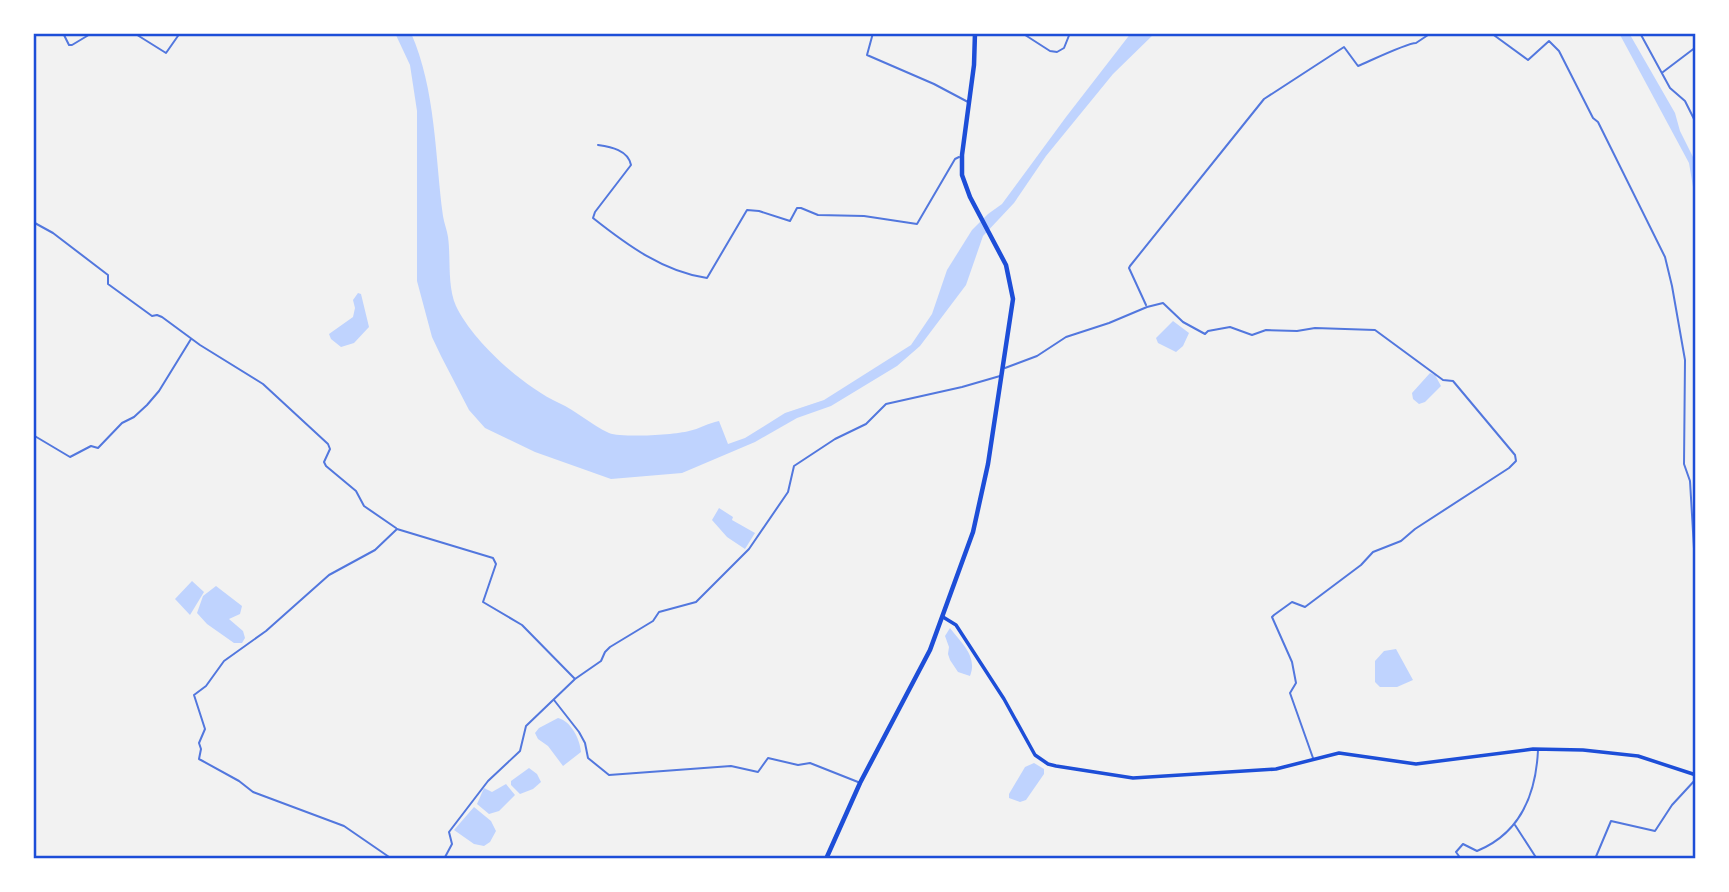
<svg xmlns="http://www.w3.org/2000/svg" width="1729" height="892" font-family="Merriweather,serif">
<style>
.water{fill:#bfd3fe}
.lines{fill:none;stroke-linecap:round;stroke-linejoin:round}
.minor{stroke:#5277de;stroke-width:2}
.secondary{stroke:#1d4ed8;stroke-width:3.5}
.trunk{stroke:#1d4ed8;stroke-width:4.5}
.neatline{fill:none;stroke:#1d4ed8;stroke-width:2.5}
</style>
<rect width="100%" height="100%" fill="#f2f2f2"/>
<path class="water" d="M395,33H411C436,90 435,156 443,216C444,223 447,230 448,237C451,258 447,286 456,306C473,342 523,386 559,403C577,411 591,425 609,433C622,438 674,435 689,431C699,429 708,423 719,421L728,444L745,438L785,413L824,400L911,345L932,314L947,270L972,230L988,214L1002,204L1066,117L1131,33H1155L1113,74L1046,156L1014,203L983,236L966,285L920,346L897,366L831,406L797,418L755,442L682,473L611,479L535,452L485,428L469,410L441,356L432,337L417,281V111L410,65Z
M1619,33H1629L1675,113L1680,131L1696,163V240L1693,187L1689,163Z
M358,293L361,294L369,327L354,343L341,347L331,339L329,334L353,317L355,308L353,300Z
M1173,321L1189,333L1183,346L1176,352L1158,343L1156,338Z
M1430,373L1435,375L1441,386L1425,402L1419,404L1413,399L1412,393Z
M719,508L733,517L732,520L755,533L745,549L727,537L712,520Z
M192,581L204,592L190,615L175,599Z
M216,586L242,606L240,614L229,619L243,631L245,638L242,643H234L207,624L197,613L203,596Z
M950,628C961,643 978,656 970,676L958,672L950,660L948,654L949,647L945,636Z
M1396,649L1413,680L1397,687H1380L1375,682V661L1384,651Z
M558,718C571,721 580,739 581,752L563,766L548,746L538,739L535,733L539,728Z
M1034,763L1044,769V774L1026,800L1020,802L1009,798V794L1025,767Z
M529,768L537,774L541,782L533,789L520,794L511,785V781Z
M506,784L515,795L499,811L489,814L477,804L484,788L492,792Z
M474,807L491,821L496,831L490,842L484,846L474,844L454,830Z"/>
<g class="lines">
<path class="minor" d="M63,33L69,45H72L92,33
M134,33L166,53L180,33
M873,33L867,55L934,84L968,102
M1022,33L1050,51L1057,52L1064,48L1070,33
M1491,33L1528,60L1549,41L1559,51L1593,118L1598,122L1665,257L1672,286L1685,360L1684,464L1690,481L1696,582
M1640,33L1670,88L1685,101L1696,123
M1663,72L1696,47
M598,145C611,147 628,150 631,165L595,212L593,218C627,245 664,272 707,278L747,210L759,211L790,221L797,208H801L818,215L864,216L917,224L955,159L959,157
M33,222L53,233L108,275V284L152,316L157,315L162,317L200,345L263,384L328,444L330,449L324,462L326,466L356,491L364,506L396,528
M1146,305L1129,268L1130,266L1264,99L1344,47L1358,66C1370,61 1407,43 1416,43L1431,33
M1005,368L1037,356L1066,337L1109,323L1147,307L1163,303L1183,322L1205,334L1208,331L1230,327L1252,335L1266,330L1297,331L1315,328L1375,330L1443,380L1453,381L1515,455L1516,461L1509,468L1415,529L1401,541L1373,552L1361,565L1305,607L1292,602L1274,615L1272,617L1292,662L1296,683L1290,693L1313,758
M33,435L70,457L91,446L98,448L122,423L134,417L147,405L159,391L191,339
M554,700L579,732L585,743L588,758L609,775L731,766L758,772L768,758L798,765L810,763L858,782
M1515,825L1537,859
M392,859L344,826L253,792L239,781L199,759L201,749L199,743L205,729L194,695L206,686L224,661L266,631L329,575L375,550L397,529L493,558L496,564L483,602L522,625L575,679
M444,859L452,844L449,832L488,781L520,751L526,726L575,679L601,661L605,652L610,647L653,621L659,612L696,602L749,549L788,492L794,466L835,439L866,424L886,404L962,387L1000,376
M1461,859L1456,852L1463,844L1477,851C1521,833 1536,794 1538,750
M1595,859L1611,821L1655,831L1672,805L1696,779"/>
<path class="secondary" d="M943,617L956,625L1004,699L1035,755L1048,764L1056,766L1133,778L1276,769L1339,753L1416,764L1533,749L1583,750L1638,756L1696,775"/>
<path class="trunk" d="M826,859L860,783L930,650L973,532L988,464L1013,299L1006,265L970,197L962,175V155L974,65L975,33"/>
</g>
<rect width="1729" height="892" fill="none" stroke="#ffffff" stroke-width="70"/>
<rect x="35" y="35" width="1659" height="822" class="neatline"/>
</svg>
